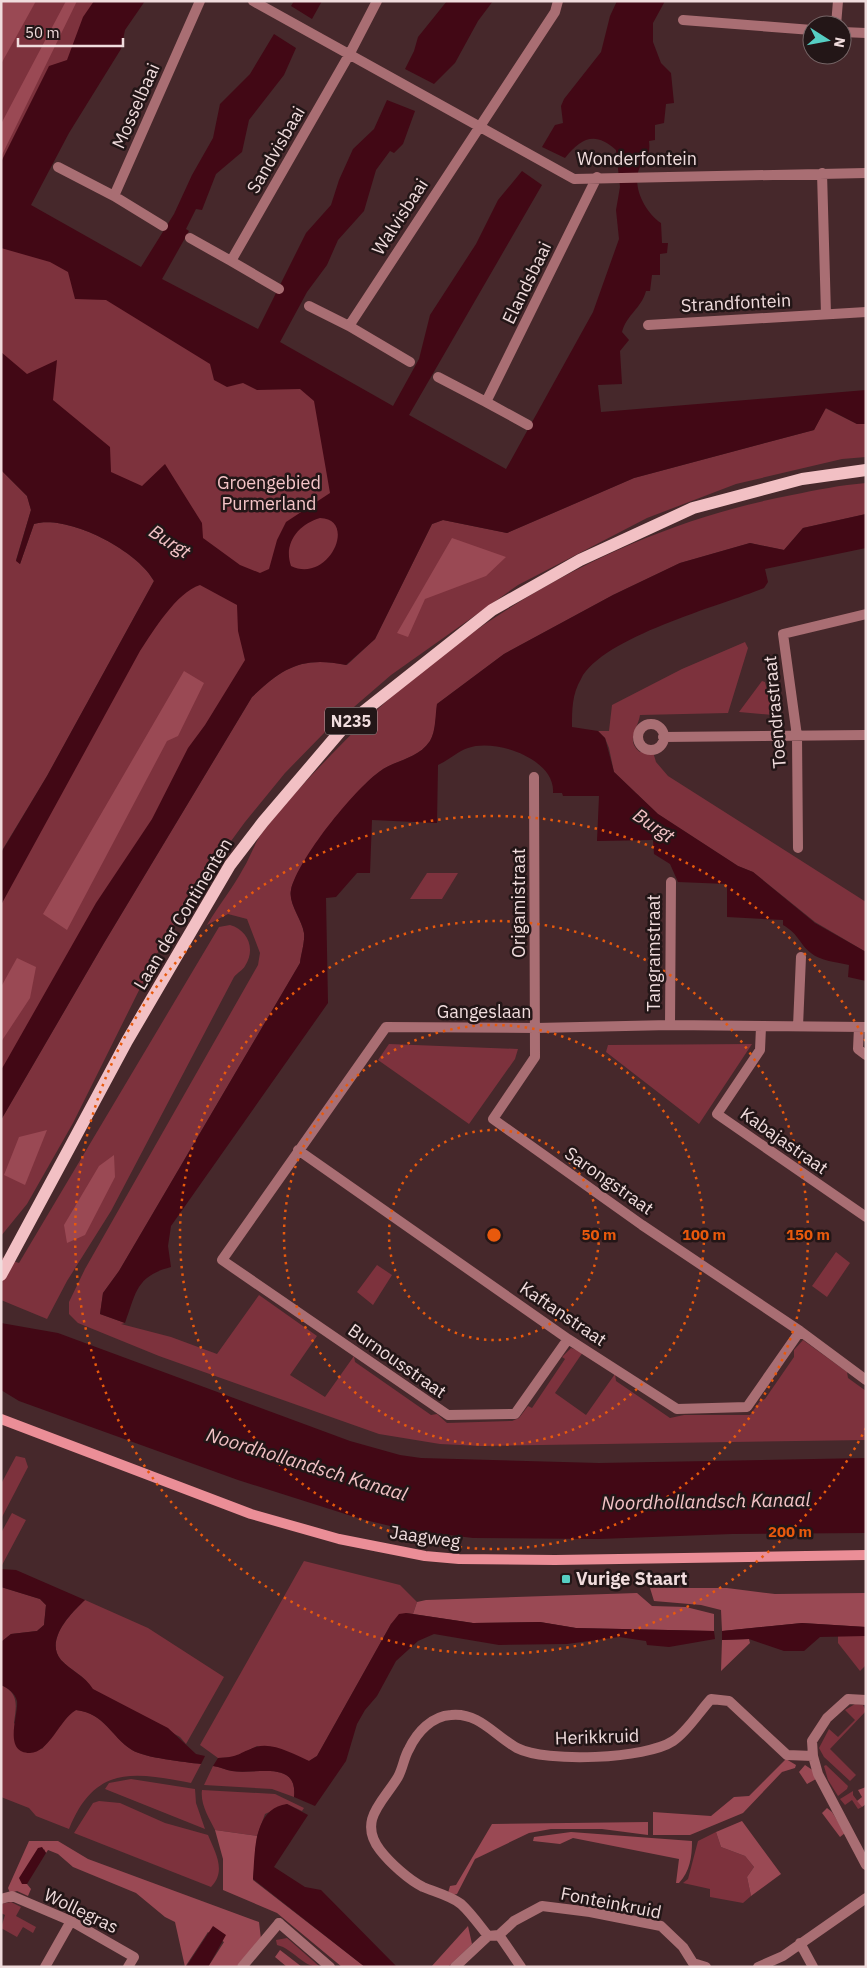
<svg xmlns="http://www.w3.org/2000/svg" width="867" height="1968" font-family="'IBM Plex Sans',sans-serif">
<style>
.green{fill:#7d323d}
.forest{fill:#9a4954}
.water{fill:#420815;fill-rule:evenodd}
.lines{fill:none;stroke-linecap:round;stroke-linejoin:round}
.minor{stroke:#a96e73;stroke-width:10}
.tertiary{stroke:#a96e73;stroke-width:10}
.secondary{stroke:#eb8e97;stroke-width:10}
.primary{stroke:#f2c0c4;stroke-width:12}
.ring{fill:none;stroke:#e8590c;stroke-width:2.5;stroke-dasharray:2.5 5}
.poi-dot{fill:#56cec3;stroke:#231617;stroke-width:2}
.labels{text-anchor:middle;stroke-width:5;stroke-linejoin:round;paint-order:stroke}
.shield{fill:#231617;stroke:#b2a1a2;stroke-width:1}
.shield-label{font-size:16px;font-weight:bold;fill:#f0dcdd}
.street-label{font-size:18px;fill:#f0dcdd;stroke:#231617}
.park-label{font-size:18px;fill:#f4c4c7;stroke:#231617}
.poi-label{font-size:18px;font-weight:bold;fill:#f0dcdd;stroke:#231617;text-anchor:start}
.water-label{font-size:19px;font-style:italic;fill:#f3c3c6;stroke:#231617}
.centre{fill:#e8590c;stroke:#231617;stroke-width:2.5}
.ring-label{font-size:15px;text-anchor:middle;font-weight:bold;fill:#e8590c;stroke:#231617;stroke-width:5;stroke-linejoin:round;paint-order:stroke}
</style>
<rect width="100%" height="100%" fill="#46282b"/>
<path class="green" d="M1,1H114L4,210L399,444L358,574L247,681L1,1115V876L180,557L1,419Z
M825,408L857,424H866V457L842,459L736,484L647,518L518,585L391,675L325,732L285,773L245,822L193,893L162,944L73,1123L27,1204L1,1236V1120L104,943L252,697C283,667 303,656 347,665L375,639L432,524L443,520L507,533L634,478L814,430Z
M1,470L27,496L31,510L16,560L20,564L34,524C68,514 138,551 154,581L47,776L1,852Z
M866,483V514L803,528L784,550L750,543L680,563L613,595L504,654L437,704C436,716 436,731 430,741C417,760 396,759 379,772C356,788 297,864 291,890C288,903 302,920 304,933C305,942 301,954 300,963L119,1271L103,1293L100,1314L125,1323L121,1324L171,1337L217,1354L259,1295L317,1336L290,1375L325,1397L354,1356L355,1362L431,1415L437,1414L447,1423L512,1421L519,1418L528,1406L532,1408L565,1359L562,1357L571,1348L583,1352L555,1393L586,1415L615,1374L616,1381L670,1418L684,1415H750L760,1401L765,1399L794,1357V1350L803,1340L847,1372L848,1378L866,1391V1440L481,1446L440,1444L379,1434L159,1356L78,1323L69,1314V1302L85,1269L258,965L260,953L247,919L228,914L207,925C218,906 233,888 243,869C250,858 254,844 262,833C283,805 307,780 331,755C455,625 614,529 792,495C816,490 841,485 866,483Z
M745,642L748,648L728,713L640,715C638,729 625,740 640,752H653L656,762L668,776L866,902V952L815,922L753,872L738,866L658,814L614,772L609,748L605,738L598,731H609L612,705L682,669Z
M762,681L765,682L773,715L739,712Z
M427,873H458L442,899H410Z
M230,925C248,930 256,949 245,966C243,970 237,973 234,977L111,1211L67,1281L47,1319L1,1300V1257L19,1263L219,927Z
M389,1044L518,1049L515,1059L469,1124L378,1060Z
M752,1044L699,1124L606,1052L608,1045Z
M836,1252L850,1263L827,1297L812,1286Z
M377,1265L392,1275L373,1305L357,1292Z
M16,1456L25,1458L28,1467L1,1519V1484Z
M12,1513L26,1520L1,1567V1533Z
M304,1561L400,1585L417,1602L413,1614L406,1613L391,1624L317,1756L309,1761L257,1746L235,1757L218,1758L200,1745Z
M1,1587L40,1599L46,1605L44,1625L37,1631L11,1634L1,1642Z
M85,1600L148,1628L224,1677L186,1744L180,1737L92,1689C85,1675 71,1671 61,1660C44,1640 72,1612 85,1600Z
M838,1636H866V1665L860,1671L838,1643Z
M1,1685C20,1693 16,1707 14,1723L42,1749L69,1714L76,1710C104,1713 111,1736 132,1750C145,1758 185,1762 201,1764L191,1783C133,1772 95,1765 69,1829L36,1816L29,1808L1,1797Z
M855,1704L863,1705L866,1711L830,1749L856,1775L850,1781L824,1757L819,1748L829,1729L838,1737L855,1720L845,1710Z
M826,1765L848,1786L847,1789L838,1796L828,1780L824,1766Z
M213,1766C220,1767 226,1770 232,1771C256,1775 298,1759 294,1797L272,1789L204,1785Z
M131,1779L195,1789L196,1803L205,1829L105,1789L109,1783Z
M202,1790L275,1794L304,1808L302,1811L287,1804L265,1814L257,1836L215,1830C209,1818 200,1804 202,1790Z
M853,1791V1795L862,1807L858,1809L852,1800L845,1805L840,1799Z
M99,1801L120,1803L165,1823L208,1835C215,1852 227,1871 211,1887L74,1833L93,1803Z
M716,1832L721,1847L745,1856L754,1867L747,1877L751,1896L743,1903L710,1897V1889L683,1883L688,1879L698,1841Z
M11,1902L21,1907L16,1916L36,1927L33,1933L23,1927L17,1937L1,1928L5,1915L1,1913V1904Z
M287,1938L320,1967C302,1967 294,1949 277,1945L276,1940Z"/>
<path class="forest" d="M1,1H36L1,64Z
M66,1H77L1,157V124Z
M452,538L506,557L486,576L425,599L408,637L397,633Z
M184,671L204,683L178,736L167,741L67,930L43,914Z
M17,958L36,967L30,998L1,1042V987Z
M47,1130L25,1185L4,1175L19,1137Z
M114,1155L115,1177L85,1235L67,1243L64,1225L99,1166Z
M650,1588H727L775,1594L866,1593V1627L802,1623L722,1631L721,1610L701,1605L654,1601Z
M637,1593L652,1606L686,1607L714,1614V1631L576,1628L540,1622L473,1623L413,1614L417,1602L426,1600Z
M749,1639L750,1643L721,1671L722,1640Z
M786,1759L796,1765L795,1768L782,1772L743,1813L690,1835H653V1812L711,1816L734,1797L749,1796Z
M805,1765L814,1771L816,1779L807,1784L799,1772Z
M866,1787V1804L862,1807L857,1801L862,1797L858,1790Z
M827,1808L832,1812L845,1833L840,1837L822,1813Z
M742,1821L781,1874L751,1896L747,1877L754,1867L745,1856L721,1847L716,1832Z
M648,1822V1835L602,1829H551L529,1833L475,1859L457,1894L453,1895L448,1893L450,1886L456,1885L492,1824Z
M215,1830L257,1836L253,1880L365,1967H342L277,1913L223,1890V1859Z
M571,1832L692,1841C692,1857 690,1871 679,1883H676L679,1859L573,1838L560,1844L533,1841L534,1837Z
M29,1841H58L88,1859L259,1922L261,1939L236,1967H208L224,1942L208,1932L185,1967L175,1922L165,1917L136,1893L73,1867L58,1854L48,1850L46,1853L44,1849L22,1884H27L31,1889L28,1896L17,1891L10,1893L8,1888Z
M468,1926L472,1944L448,1967H431Z
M280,1950L302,1967H287L275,1957Z"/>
<path class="water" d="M94,1H145L125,30L121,49L69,133L31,205L141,267L174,214L192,175L213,138L220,104L250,74L274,34L296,48L284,75L249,120L242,152L216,174L202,210L196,209L186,229L189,231L162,279L258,329L306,233L331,205L339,180L353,149L374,129L387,100L415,111L403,144L394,153L390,151L376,170L364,211L338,240L327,265L307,292L280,342L393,406L419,359L430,315L476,244L498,200L522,171L542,185L409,415L506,469L593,312L619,239L616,210L620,187L616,150C595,131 581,138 565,158L542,147L555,125L563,123L561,106L564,99L601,52L610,16L617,1H665L653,23V42L661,63L671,73L674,103L666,104L664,123L655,125V140L649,141C651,157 645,156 639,169C632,188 646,213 661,223L662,243H668L667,253L660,254V275H652L650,291H646C641,309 627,314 622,332L629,340L620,351L622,384L598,385L601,412L866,390V424H857L826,408L814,430L634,478L507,533L443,520L432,524L375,639L346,665C303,656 283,667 252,697L104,943L1,1120V1070L4,1065L96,903L152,819L188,748L205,725L245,660L238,631L237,605L200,585C176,593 154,630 140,651L1,905V853L47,776L154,581C138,551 68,514 34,524L20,564L16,561L31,510L27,496L1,470V352L27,374L57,360L53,400L110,447L111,472L142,486L165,464L202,523L203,538L240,565L260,573L269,569L277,540L286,522L330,493L314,401L300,389L257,390L243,383L227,387L214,380L210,364L106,300L75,299L68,272L50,262L1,248V162L49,66L67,60L83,17ZM320,518C358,519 329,584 291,566C283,543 299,524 320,518Z
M294,1H322L312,19L291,6Z
M447,1H493L478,21L455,63L434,84L405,69L414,51L418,37Z
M866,514V548L765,569L768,582L764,588C720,606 602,637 581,679C572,694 572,710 572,727L598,731L605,738L614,772L658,814L738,866L753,872L815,923L866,952V981L848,977L849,965C837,962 820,961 811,953C799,944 800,935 783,925V920L727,917V884L678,882L670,864L654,854L653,840L597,841L599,796H563L562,793H553C556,759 495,738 468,748C458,751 449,760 438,765L437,823L372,820L370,873H357L336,897L326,898L328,1003L171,1226L168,1246L171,1267C136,1276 136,1293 125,1323L100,1314L103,1293L119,1271L300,963C301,954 305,942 304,933C302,920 288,903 291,890C298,859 353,791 379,772C396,759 417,760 430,741C436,731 435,716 437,704L504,654L613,595L680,563L750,543L784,550L803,528Z
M1,1323L58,1333L350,1441L400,1455L421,1458L599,1463L866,1458V1533L732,1534L599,1539L473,1538L407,1530L361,1519L238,1480L19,1401L1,1390Z
M1,1569L16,1570L85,1600C72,1612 44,1640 61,1660C71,1671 85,1676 93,1689L168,1728L196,1754L205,1756L201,1764C185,1762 145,1758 132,1750C110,1736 106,1714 76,1710C60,1719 49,1753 30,1753C2,1753 19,1714 17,1701C15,1693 8,1688 1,1685V1642L11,1634L37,1631L44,1625L46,1605L40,1599L1,1587Z
M406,1613L473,1623L540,1622L576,1628L714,1631L715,1639L669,1647L647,1645L646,1641L619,1637L567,1644L499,1645L434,1634L418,1641L396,1661L377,1696L365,1710L357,1724L346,1761L315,1806L294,1797C298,1759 256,1775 232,1771C226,1770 220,1767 213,1766L218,1758C240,1757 238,1753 256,1747C273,1742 293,1754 309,1761L317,1756L391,1624L399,1614Z
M802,1623L866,1627V1636L820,1637L804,1651H784L749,1639L722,1640V1631Z
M287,1804L308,1815L274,1867L305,1887L321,1890L397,1967H365L253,1879C255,1853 253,1808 287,1804Z
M42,1847L46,1853L27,1884H22L19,1878L38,1848Z
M213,1926L226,1935L208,1967H186Z"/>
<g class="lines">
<path class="minor" d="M253,1L574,179L866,173
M683,20L812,30
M836,25L838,1
M842,32L866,33
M58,167L114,196
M822,173L826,314
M163,226L114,196L200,1
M190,238L231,261
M279,289L231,261L349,55L377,1
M309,306L349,326
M648,325L866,312
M410,362L349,326L555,12L558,1
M438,377L486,402
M528,425L486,402L597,177
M638 737a13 13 0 1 1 26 0a13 13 0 1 1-26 0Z
M663,737L866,735
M534,777L535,1057L493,1119L642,1225L800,1331L866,1380
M798,848L797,736L783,634L866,614
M670,1025L671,882
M798,1026L801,957
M761,1027L760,1050L717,1114L866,1217
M859,1027L858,1049L866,1055
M298,1150L568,1339L677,1409L747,1407L800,1331
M568,1339L515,1414L448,1415L222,1260L386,1027L536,1028L670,1025L866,1027
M813,1756L812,1741L827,1718L848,1699L866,1700
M1,1899L12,1896L71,1921L134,1957L128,1967
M499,1935L521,1967
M488,1936C480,1926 471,1913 461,1904C451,1896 435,1892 423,1887C409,1880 390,1863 380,1850C357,1820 384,1801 398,1777C403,1768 404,1757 409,1749C417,1732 432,1716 451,1715C479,1712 495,1736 517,1748C546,1763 646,1759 673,1741C687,1732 699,1712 711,1699L729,1701L787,1755L813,1756L818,1774L866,1865
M800,1943L813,1967
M45,1967L71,1921
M242,1967L279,1923
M455,1967L488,1936L499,1935L514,1921L542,1906L590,1912L661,1926L683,1947L693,1963L706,1967
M758,1967L783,1956L866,1898"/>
<path class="tertiary" d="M279,1923L330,1967"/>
<path class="secondary" d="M1,1419L251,1514L339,1539L425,1556L459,1559L555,1560L866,1555"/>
<path class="primary" d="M1,1275L127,1041L230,865L263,822L344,727L492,610L580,560L693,508L802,479L866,470"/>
</g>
<g class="ring">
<circle cx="494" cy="1235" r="105"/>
<circle cx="494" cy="1235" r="210"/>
<circle cx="494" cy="1235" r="314"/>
<path d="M866 1428A419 419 0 1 1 866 1042"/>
</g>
<rect class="poi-dot" x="561" y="1574" width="10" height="10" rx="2.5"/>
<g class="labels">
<rect class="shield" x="325" y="707.5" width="52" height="27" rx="4"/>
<g class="shield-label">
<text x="351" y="727">N235</text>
</g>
<g class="street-label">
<text transform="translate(136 106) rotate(-66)" y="6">Mosselbaai</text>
<text transform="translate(276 150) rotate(-60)" y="6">Sandvisbaai</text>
<text x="637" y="165">Wonderfontein</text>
<text transform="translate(400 217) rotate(-57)" y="6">Walvisbaai</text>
<text transform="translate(527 283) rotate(-64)" y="6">Elandsbaai</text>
<text transform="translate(736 303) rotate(-3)" y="6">Strandfontein</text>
<text transform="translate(775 712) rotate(-95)" y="6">Toendrastraat</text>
<text transform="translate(519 903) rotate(-90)" y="6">Origamistraat</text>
<text transform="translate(183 914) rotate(-59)" y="6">Laan der Continenten</text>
<text transform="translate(654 953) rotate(-90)" y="6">Tangramstraat</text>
<text x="484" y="1018">Gangeslaan</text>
<text transform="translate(784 1141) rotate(35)" y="6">Kabajastraat</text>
<text transform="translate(609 1181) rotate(35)" y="6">Sarongstraat</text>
<text transform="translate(563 1314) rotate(34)" y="6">Kaftanstraat</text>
<text transform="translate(397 1361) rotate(35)" y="6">Burnousstraat</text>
<text transform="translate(425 1537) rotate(8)" y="6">Jaagweg</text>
<text transform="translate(597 1737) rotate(-2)" y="6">Herikkruid</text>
<text transform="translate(611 1903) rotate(11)" y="6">Fonteinkruid</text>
<text transform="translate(81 1911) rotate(26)" y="6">Wollegras</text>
</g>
<g class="park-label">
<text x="269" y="489">Groengebied<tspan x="269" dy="21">Purmerland</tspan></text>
</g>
<g class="poi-label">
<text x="576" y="1585">Vurige Staart</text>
</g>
<g class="water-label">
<text transform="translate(170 541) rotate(33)" y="7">Burgt</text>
<text transform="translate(654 825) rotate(34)" y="7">Burgt</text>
<text transform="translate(307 1464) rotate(17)" y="7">Noordhollandsch Kanaal</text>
<text transform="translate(706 1501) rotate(-1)" y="7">Noordhollandsch Kanaal</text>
</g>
</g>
<circle cx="494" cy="1235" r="8" class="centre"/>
<g class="ring-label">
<text x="599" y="1240">50 m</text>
<text x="704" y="1240">100 m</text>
<text x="808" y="1240">150 m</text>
<text x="790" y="1537">200 m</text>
</g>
<rect width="867" height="1968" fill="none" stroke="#f0dcdd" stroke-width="5"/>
<g transform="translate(827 40) rotate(101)"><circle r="24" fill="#231617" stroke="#756566"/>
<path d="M0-4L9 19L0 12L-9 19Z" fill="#56cec3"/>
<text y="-8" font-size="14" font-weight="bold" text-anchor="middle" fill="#f0dcdd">N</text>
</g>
<path d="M18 38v8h105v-8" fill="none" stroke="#f0dcdd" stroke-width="2.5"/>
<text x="25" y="38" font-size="15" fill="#f0dcdd" stroke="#231617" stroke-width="4" paint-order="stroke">50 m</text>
</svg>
